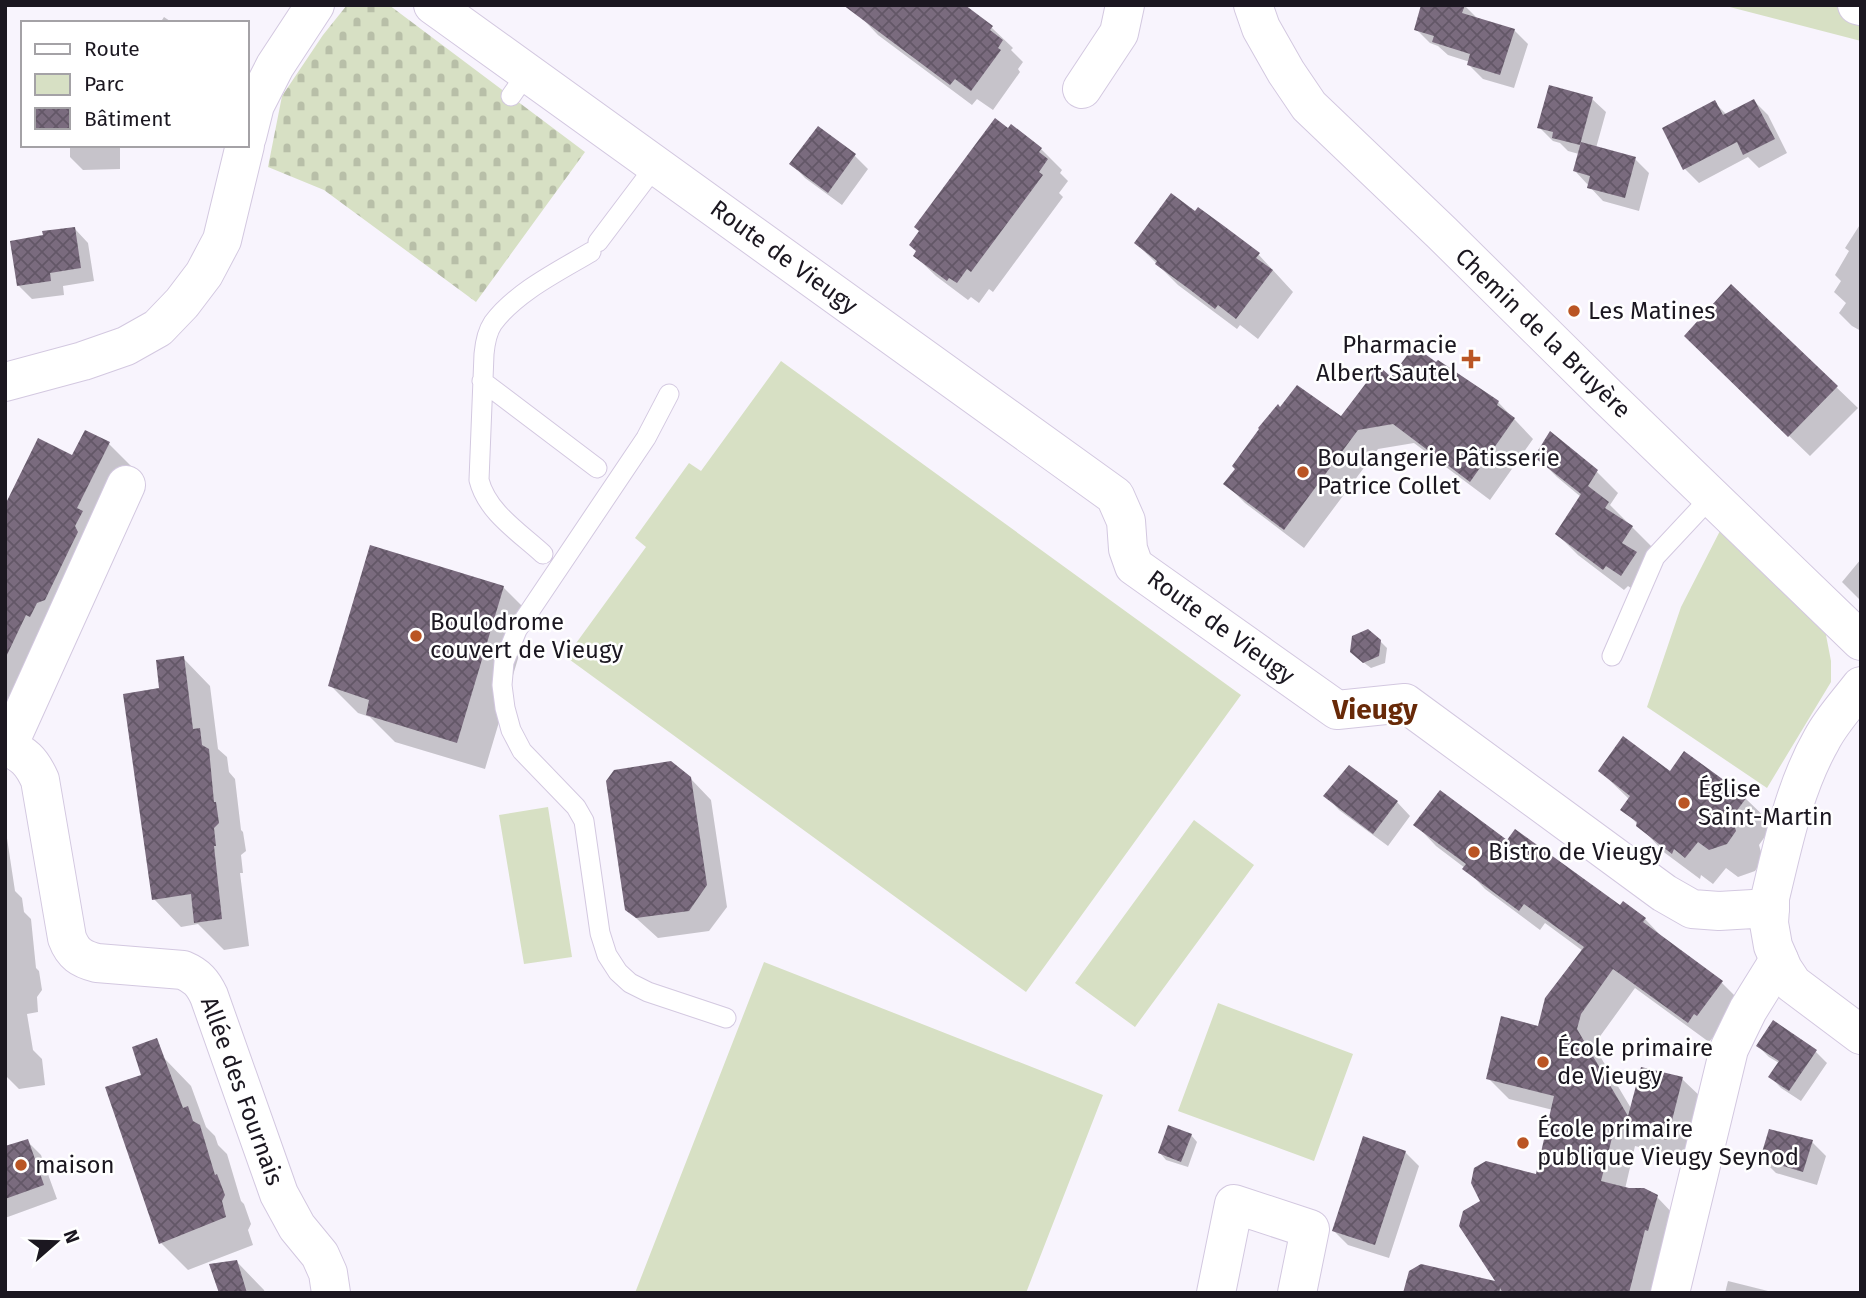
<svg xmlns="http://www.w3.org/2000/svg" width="1866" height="1298" font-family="'Fira Sans',sans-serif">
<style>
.green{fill:#d7e0c4}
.cemetery{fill:url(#cemetery-stones)}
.shadow{fill:#0003}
.building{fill:url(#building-cross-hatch)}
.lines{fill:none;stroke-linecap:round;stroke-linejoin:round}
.service-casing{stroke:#d3c8e0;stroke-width:21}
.minor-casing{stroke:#d3c8e0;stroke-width:40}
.tertiary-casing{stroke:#d3c8e0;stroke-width:40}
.service{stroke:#fff;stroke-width:19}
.minor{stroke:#fff;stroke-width:38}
.tertiary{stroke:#fff;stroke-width:38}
.poi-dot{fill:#ba5524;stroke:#fff;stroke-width:2.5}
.labels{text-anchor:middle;stroke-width:5;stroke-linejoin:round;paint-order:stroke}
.street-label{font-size:24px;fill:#1b1720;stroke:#fff}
.poi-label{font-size:24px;fill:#1b1720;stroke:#fff;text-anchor:start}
.quarter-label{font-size:28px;font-weight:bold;fill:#682908;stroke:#fff}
</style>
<defs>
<pattern id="cemetery-stones" width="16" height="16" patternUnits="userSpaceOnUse" patternTransform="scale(1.75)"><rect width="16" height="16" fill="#d7e0c4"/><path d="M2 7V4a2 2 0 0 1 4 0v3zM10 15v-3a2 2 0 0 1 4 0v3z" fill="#b8bfa8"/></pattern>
<pattern id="building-cross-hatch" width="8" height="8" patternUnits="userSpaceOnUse" patternTransform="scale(1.75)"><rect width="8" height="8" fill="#7a6b7e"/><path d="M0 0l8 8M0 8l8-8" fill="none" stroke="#635767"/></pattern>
</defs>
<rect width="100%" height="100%" fill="#f8f4fd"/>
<path class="green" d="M1722,5H1861V41Z
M781,361L1241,695L1026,992L566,657L646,547L635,538L689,463L701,471Z
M1722,527L1825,630L1831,661V682L1767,788L1647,707L1681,607Z
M548,807L572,957L524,964L499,815Z
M1194,820L1254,865L1135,1027L1075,983Z
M764,962L1103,1095L1026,1293H635Z
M1218,1003L1353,1054L1314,1161L1178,1111Z"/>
<path class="cemetery" d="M347,5H389L585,152L476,302L324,190L268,167L282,96L323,35Z"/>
<path class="shadow" d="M962,5L992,28L1013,48L1011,50L1023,62L1018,69L1020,72L993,110L977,99L972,105L878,35L858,14Z
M1464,5L1478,19L1514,30L1528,44L1514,88L1483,79L1469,65L1470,62L1448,55L1438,46L1430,43L1416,29Z
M164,17L173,23H160Z
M1592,99L1606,112L1596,148L1635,159L1649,173L1639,211L1603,201L1575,171L1579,154L1568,151L1560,143L1553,141L1539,127Z
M1754,101L1768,115L1787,153L1759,168L1748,157L1699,183L1685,169L1715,103L1727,115Z
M1011,127L1041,149L1062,170L1060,173L1068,181L1059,193L1063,197L993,292L989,289L979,303L971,297L968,300L936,276L915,256Z
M818,128L855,156L868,169L842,205L805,178L792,164Z
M70,145H120V169L83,170L70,157Z
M1861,223V331L1852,326L1839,313L1846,303L1834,292L1841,281L1835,275L1849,251L1845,248Z
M75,229L88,243L94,281L63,286L64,295L32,299L19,286Z
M1136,243L1258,254L1293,292L1258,339L1240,325L1237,329L1178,285Z
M1732,287L1858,408L1810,456L1707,357Z
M1391,379L1498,402L1533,439L1490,500L1414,443L1378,449L1304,548L1245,503L1226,484L1341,419Z
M109,444L136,471L22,707L5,699V509L73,457Z
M1536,456L1597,472L1618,493L1610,505L1653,548L1642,596L1628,586L1624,590L1578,555L1557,534L1581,497L1557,477Z
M1861,559V601L1842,582Z
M503,587L531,615L485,769L395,742L370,717L358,713L330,685Z
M1380,641L1387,648L1385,663L1371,668L1359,659Z
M183,658L210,686L218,749L227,757L229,772L235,779L241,830L243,832L246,851L241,855L243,873H240L249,946L224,950L198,924L181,927L154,899L161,690Z
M1600,771L1671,773L1745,798L1773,825L1759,845L1763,859L1755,871L1738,877L1726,868L1713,884L1701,875L1700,879L1665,853L1623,809L1630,800Z
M690,778L711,800L727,907L709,931L658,938L626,909Z
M1326,796L1397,802L1410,816L1388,846L1339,810Z
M5,825L15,891L22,898L24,912L31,919L36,968L39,971L42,990L37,997L38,1012L27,1014L33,1050L42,1059L45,1085L19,1089L5,1075Z
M1416,825L1507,842L1620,907L1645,919L1665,940L1722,983L1742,1003L1709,1042L1635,988L1601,1035L1597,1051L1632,1110L1682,1079L1703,1099L1688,1160L1635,1146L1625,1189L1657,1197L1677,1218L1654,1293H1410L1499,1284L1483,1202L1538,1176L1553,1110L1509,1099L1488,1078L1540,1028L1583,951L1545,923L1540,930L1485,889L1465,868L1436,846Z
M1774,1022L1816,1052L1827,1063L1801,1101L1781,1088L1770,1076L1779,1063L1769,1057L1758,1046Z
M164,1058L191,1086L206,1127L215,1136L218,1145L227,1154L241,1201L244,1204L251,1224L248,1230L253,1245L188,1270L161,1243Z
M1191,1135L1197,1142L1188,1167L1166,1160L1160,1153Z
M27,1141L41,1155L57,1199L5,1218V1147Z
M1812,1142L1826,1156L1817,1185L1776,1173L1762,1159Z
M1405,1152L1419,1166L1389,1258L1348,1245L1334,1231Z
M237,1262L264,1290L265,1293H221Z
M1728,1281L1776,1293H1725Z"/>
<path class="building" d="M843,5H965L993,26L990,30L1003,40L998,48L1001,50L971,91L955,79L950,85Z
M1421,5H1465L1462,13L1515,29L1500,75L1467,65L1470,54L1432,42L1434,36L1414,30Z
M1549,85L1593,97L1580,145L1552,138L1553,132L1537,128Z
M1754,99L1775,139L1743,155L1737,142L1683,170L1662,128L1715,100L1723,115Z
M995,118L1008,128L1011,124L1042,148L1039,152L1048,159L1039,172L1043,175L971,272L967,269L957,283L949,278L947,281L913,256L916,251L909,245L919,231L914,227Z
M818,126L856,154L828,193L789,164Z
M1581,142L1636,157L1625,198L1587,188L1590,176L1573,171Z
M1171,193L1195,211L1198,207L1224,226L1260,253L1256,258L1273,270L1236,319L1218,305L1215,309L1189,289L1155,264L1157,261L1134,243Z
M75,227L81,268L50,273L51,281L17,286L10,241L43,235L42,231Z
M1731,284L1838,386L1788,437L1684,336Z
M1414,346L1436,362L1438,360L1499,401L1497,405L1515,418L1470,482L1393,424L1358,430L1284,530L1223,484L1235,469L1232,466L1259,429L1258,428L1278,404L1280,407L1297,385L1341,416L1379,366L1391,377Z
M85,430L110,442L77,508L83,511L75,526L78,532L72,544L45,600L37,603L30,617L26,615L5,659V505L38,438L72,455Z
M1550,431L1598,470L1588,486L1609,502L1605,508L1633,526L1622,543L1637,552L1621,576L1606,566L1603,570L1555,534L1581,494L1534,457Z
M370,545L504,586L457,743L366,715L369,700L328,686Z
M1368,629L1381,640L1379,656L1363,663L1350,652L1352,636Z
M184,656L193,729L200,728L202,745L209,749L214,802H216L219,823L214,828L216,846H214L222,919L194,923L191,894L152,900L123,694L159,688L156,660Z
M1623,736L1670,771L1684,751L1747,797L1732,817L1736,831L1727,844L1709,850L1698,842L1685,858L1674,849L1672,854L1636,826L1637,822L1620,810L1630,796L1598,771Z
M671,761L691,777L707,885L689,911L636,918L625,910L606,781L614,770Z
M1349,765L1398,801L1373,834L1323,796Z
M1440,790L1507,840L1515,829L1620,905L1623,901L1646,918L1643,922L1723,981L1697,1016L1694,1014L1688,1023L1613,969L1581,1014L1577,1029L1628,1116L1641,1067L1683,1077L1667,1140L1615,1126L1601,1181L1629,1188H1644L1658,1195L1648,1231L1645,1230L1629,1293H1503L1500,1288L1499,1293H1403L1409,1271L1421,1264L1495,1281L1459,1226L1463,1211L1480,1201L1471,1183L1474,1168L1486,1161L1536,1174L1554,1096L1486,1079L1501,1016L1538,1026L1545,998L1584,947L1524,904L1519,911L1462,869L1466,864L1413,825Z
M1773,1020L1817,1050L1789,1091L1768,1077L1779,1061L1756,1046Z
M157,1038L183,1108L188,1106L193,1121L200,1125L215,1175L217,1174L225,1195L222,1201L226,1217L159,1244L105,1087L141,1075L132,1047Z
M1168,1125L1192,1134L1181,1162L1158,1153Z
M1769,1129L1813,1140L1803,1172L1760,1159Z
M1363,1136L1406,1151L1375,1245L1332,1231Z
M28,1139L44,1185L5,1199V1146Z
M237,1260L247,1293H219L209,1264Z"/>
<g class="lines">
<g class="service-casing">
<path id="service" d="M511,96L527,73
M598,242L656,165
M482,381L597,468
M669,394L646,438L517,630L504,662L502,685L505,708L511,730L522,751L576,807L584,821L600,933L607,955L618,972L630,983L648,992L726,1018
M543,554C519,532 487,512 479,480L484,354C485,343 487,332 493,323C516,292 559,271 591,252
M1612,656L1655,557L1711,497"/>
</g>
<g class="minor-casing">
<path id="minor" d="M1253,5L1261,28L1286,72L1309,106L1442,233L1605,394L1861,641
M1082,89L1119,33L1125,5
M247,137L255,105L275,66L315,5
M5,382L83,361L126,346L158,328L182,303L204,274L222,240L245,145
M5,745C24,755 31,760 40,780L67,938C73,954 81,959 97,963L183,970C197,976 203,983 209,996L279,1194L297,1227L320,1255L328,1273L331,1293
M8,746L126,485
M1770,908V898C1783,844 1794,788 1822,739C1832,720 1848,703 1861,686
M1216,1293L1234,1204L1310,1229L1297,1293
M1670,1293L1729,1049L1748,1010L1779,960"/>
</g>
<g class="tertiary-casing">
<path id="tertiary" d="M433,5L1115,496L1126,521L1128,549L1134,566L1337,710L1405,703L1664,893L1692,909L1719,911L1770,908L1769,923L1773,946L1783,969L1793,984L1861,1035
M1857,5L1861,6"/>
</g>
<use href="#service" class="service"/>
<use href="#minor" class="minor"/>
<use href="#tertiary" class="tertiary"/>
</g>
<g class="poi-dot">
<circle cx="1574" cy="311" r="7"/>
<path d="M1467.5 348.5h7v7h7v7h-7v7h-7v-7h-7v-7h7z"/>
<circle cx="1303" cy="472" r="7"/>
<circle cx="416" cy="636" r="7"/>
<circle cx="1684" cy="803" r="7"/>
<circle cx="1474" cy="852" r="7"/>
<circle cx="1543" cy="1062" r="7"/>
<circle cx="1523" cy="1143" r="7"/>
<circle cx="21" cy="1165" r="7"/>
</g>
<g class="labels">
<g class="street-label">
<text transform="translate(784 257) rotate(36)" y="8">Route de Vieugy</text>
<text transform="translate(1543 333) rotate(44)" y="8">Chemin de la Bruyère</text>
<text transform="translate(1221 627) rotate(36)" y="8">Route de Vieugy</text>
<text transform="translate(242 1091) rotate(70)" y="8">Allée des Fournais</text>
</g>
<g class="poi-label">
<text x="1588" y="319">Les Matines</text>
<text x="1457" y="353" text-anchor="end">Pharmacie<tspan x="1457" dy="28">Albert Sautel</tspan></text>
<text x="1317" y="466">Boulangerie Pâtisserie<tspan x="1317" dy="28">Patrice Collet</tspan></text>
<text x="430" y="630">Boulodrome<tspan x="430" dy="28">couvert de Vieugy</tspan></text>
<text x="1698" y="797">Église<tspan x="1698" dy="28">Saint-Martin</tspan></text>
<text x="1488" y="860">Bistro de Vieugy</text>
<text x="1557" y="1056">École primaire<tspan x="1557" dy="28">de Vieugy</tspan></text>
<text x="1537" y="1137">École primaire<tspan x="1537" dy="28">publique Vieugy Seynod</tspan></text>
<text x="35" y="1173">maison</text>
</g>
<g class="quarter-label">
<text x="1375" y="719">Vieugy</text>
</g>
</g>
<rect width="1866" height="1298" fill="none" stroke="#1b1720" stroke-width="14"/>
<rect x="21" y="21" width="228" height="126" fill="#ffffff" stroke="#a4a2a6" stroke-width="2"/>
<rect x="35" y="44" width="35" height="10" fill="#ffffff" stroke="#a4a2a6" stroke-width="2"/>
<text x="84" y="56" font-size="21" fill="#1b1720">Route</text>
<rect x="35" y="74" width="35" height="21" fill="#d7e0c4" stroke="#a4a2a6" stroke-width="2"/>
<text x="84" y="91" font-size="21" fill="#1b1720">Parc</text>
<rect x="35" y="108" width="35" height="21" fill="url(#building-cross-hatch)" stroke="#a4a2a6" stroke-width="2"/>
<text x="84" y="126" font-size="21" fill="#1b1720">Bâtiment</text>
<g transform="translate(56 1242) rotate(70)" stroke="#ffffff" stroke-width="5" paint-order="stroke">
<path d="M0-5L12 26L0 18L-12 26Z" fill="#1b1720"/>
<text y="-10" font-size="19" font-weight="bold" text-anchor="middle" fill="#1b1720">N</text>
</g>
</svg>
